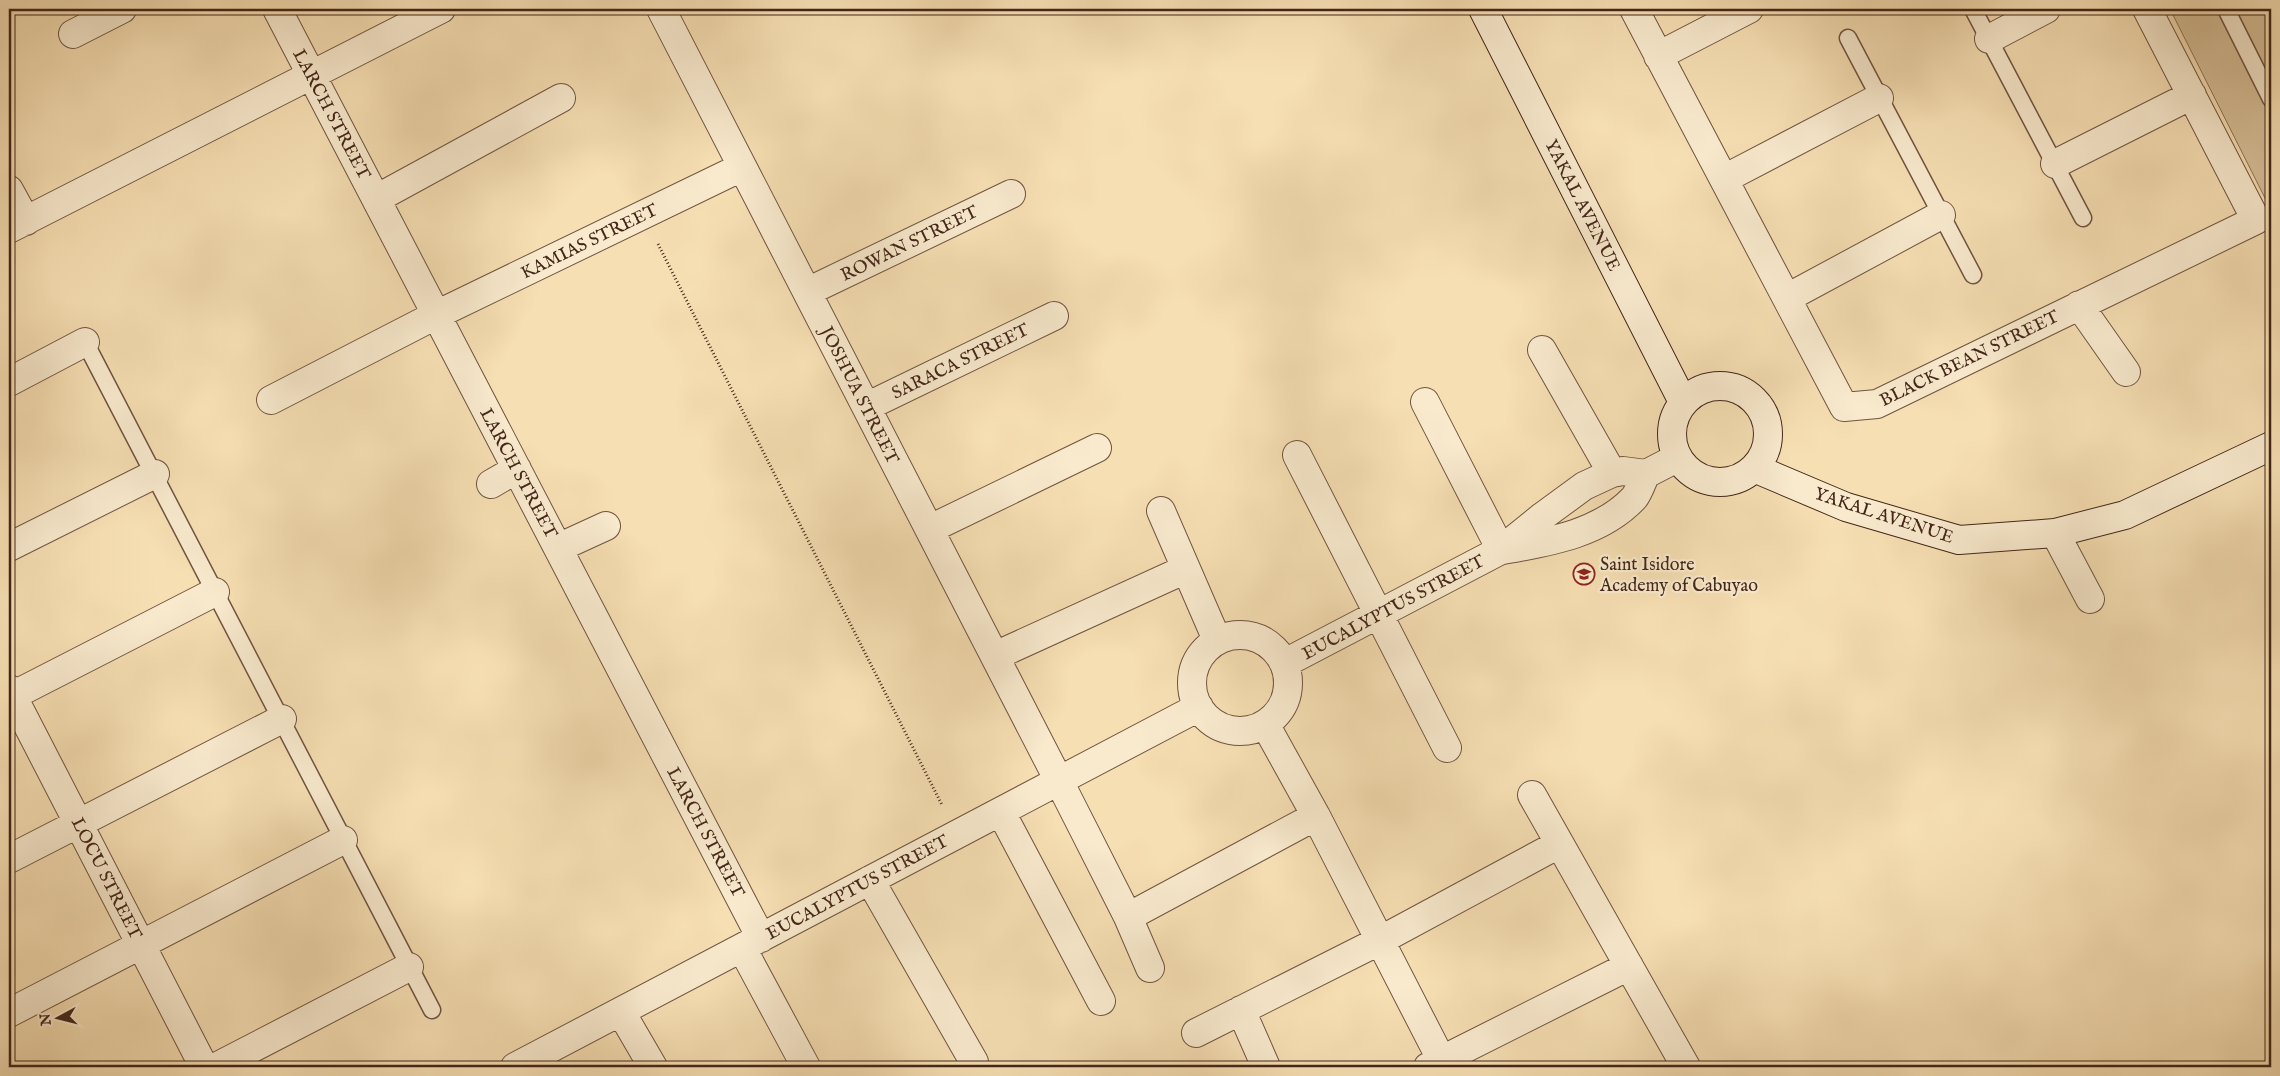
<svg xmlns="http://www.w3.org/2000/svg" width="2280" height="1076" font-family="'IM FELL English',serif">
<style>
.green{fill:#d8c099;stroke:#8e7359}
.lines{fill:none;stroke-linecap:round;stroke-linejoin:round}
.lane-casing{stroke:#705440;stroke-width:19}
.street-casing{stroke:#705440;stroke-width:30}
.secondary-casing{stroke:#432619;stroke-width:30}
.path{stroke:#432619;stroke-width:3;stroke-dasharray:1 2.5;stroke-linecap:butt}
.lane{stroke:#f9eace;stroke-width:16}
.street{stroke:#f9eace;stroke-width:28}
.secondary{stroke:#f9eace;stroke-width:28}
.labels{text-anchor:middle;stroke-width:4.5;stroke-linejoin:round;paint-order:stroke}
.street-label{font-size:18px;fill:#432619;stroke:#f9eace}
.poi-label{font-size:18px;fill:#432619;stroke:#f9eace;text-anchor:start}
</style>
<rect width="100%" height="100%" fill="#f6dfb3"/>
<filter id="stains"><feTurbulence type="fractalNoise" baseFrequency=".004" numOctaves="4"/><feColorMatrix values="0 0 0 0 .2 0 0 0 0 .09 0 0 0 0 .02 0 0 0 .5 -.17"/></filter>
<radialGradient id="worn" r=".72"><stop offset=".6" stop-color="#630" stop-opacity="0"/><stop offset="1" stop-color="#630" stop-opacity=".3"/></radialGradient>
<path class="green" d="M2170,9H2271V210Z"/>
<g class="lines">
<g class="lane-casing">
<path id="lane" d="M1973,9L2083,218
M2226,9L2271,99
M1848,38L1973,275
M85,342L432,1010"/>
</g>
<g class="street-casing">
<path id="street" d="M277,9L761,938
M661,9L1059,781L1128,917L1150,968
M1634,9L1844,407L1877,404L2256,220L2147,9
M73,34L122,9
M1989,39L2046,9
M1658,56L1749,9
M2055,164L2192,95
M1724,179L1879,98
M9,190L26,221
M376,199L561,98
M9,229L441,9
M807,292L1011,194
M1787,298L1941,215
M2079,305L2126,372
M1542,350L1612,473
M9,382L85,342
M271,400L436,315L742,167
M1425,402L1501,550
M866,407L1054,316
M1297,455L1447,748
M491,484L517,469
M1161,511L1217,640
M930,529L1097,448
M2055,533L2090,599
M9,547L155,474
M558,548L606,526
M1503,550C1548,542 1600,534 1634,498C1639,492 1642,481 1646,474
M1192 683a48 48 0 1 1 96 0a48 48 0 1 1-96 0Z
M995,656L1186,569
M1285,663L1501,550L1543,516L1584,486L1612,473L1623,471L1646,474L1677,458
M9,689L204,1067
M12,696L215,592
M1265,724L1316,816L1445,1067
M1532,795L1686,1067
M1001,812L1101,1001
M9,859L282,719
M870,880L974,1062
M1128,917L1316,816
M742,948L806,1067
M1241,1010L1266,1067
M621,1012L653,1067
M9,1013L343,840
M1196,1033L1379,941L1559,844
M216,1067L409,967
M515,1067L1199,707
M1428,1067L1629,966"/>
</g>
<g class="secondary-casing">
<path id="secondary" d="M1483,9L1683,402
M1672 434a48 48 0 1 1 96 0a48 48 0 1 1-96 0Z
M1754,468L1846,507L1959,540L2055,533L2125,515L2271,446"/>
</g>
<path class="path" d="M658,244L942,805"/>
<use href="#lane" class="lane"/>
<use href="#street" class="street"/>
<use href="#secondary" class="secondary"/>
</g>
<defs>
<g id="school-ring" transform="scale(1.125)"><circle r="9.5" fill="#f9eace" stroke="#8f2418" stroke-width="1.5"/><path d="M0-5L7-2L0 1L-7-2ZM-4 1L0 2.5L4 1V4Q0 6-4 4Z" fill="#8f2418"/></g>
</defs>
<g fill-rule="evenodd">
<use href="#school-ring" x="1584" y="574"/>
</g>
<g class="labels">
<g class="street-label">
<text transform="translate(332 114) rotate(62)" y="6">LARCH STREET</text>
<text transform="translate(1583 205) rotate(63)" y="6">YAKAL AVENUE</text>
<text transform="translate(589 241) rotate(-26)" y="6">KAMIAS STREET</text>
<text transform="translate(909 243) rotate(-26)" y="6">ROWAN STREET</text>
<text transform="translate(1969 358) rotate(-26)" y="6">BLACK BEAN STREET</text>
<text transform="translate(960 361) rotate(-26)" y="6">SARACA STREET</text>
<text transform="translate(860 395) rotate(63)" y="6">JOSHUA STREET</text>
<text transform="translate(519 473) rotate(62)" y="6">LARCH STREET</text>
<text transform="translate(1884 515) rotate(18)" y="6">YAKAL AVENUE</text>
<text transform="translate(1393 607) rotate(-28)" y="6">EUCALYPTUS STREET</text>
<text transform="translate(706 832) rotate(62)" y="6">LARCH STREET</text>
<text transform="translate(107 878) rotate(63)" y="6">LOCU STREET</text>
<text transform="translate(857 887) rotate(-28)" y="6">EUCALYPTUS STREET</text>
</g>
<g class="poi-label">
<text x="1600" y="570">Saint Isidore<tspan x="1600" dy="21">Academy of Cabuyao</tspan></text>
</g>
</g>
<rect width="2280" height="1076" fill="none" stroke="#f6dfb3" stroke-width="30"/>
<rect x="10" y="10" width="2260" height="1056" fill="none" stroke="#432619" stroke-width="2.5"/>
<rect x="15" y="15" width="2250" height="1046" fill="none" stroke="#432619"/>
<g transform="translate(58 1018) rotate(263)" stroke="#f9eace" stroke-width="4" paint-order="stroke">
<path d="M0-4L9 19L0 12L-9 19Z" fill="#432619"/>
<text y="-8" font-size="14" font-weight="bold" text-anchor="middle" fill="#432619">N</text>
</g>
<rect width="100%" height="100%" filter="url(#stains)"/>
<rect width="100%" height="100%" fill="url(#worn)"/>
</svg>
